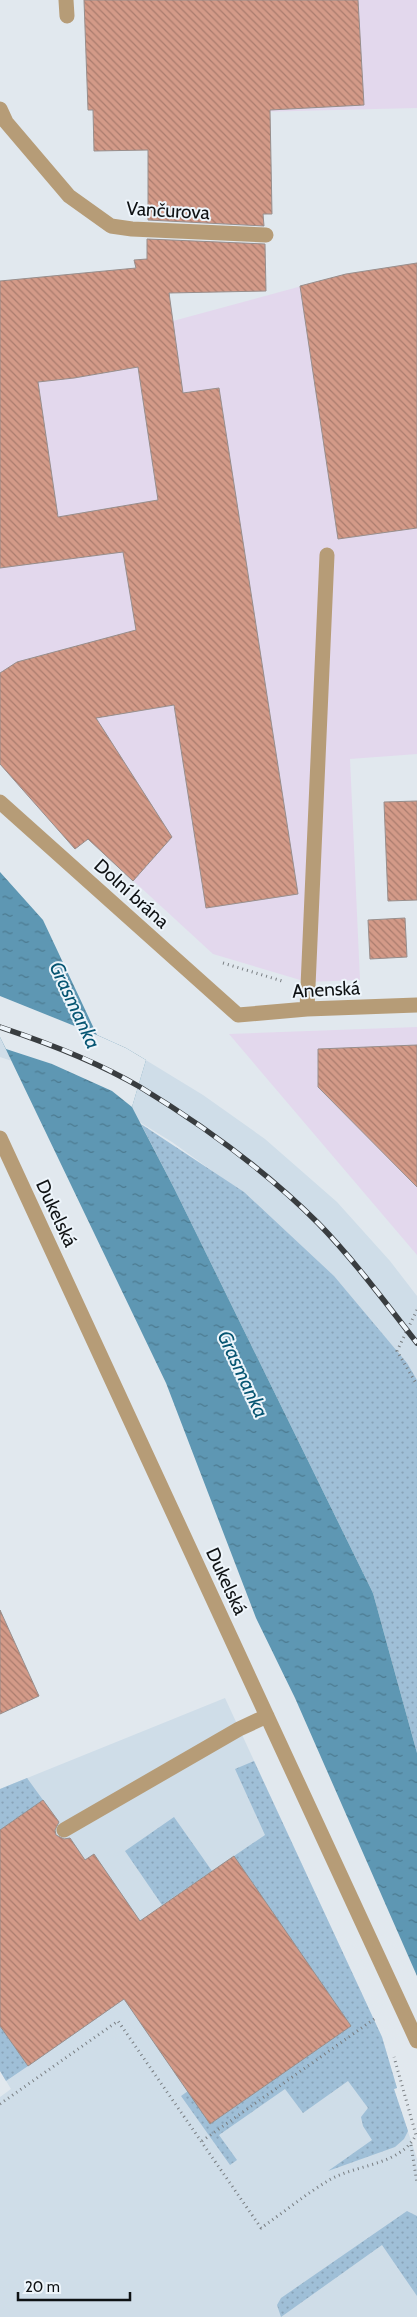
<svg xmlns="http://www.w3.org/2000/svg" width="417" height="2317" font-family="Cabin,sans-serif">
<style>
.built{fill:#cfdde8}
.industrial{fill:#e3d8ed}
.grass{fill:url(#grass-dots)}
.water{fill:url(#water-ripples)}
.pier{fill:#e1e8ee}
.building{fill:url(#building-back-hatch);stroke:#978e8c;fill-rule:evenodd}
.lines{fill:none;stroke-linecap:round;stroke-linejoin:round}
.path{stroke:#797e82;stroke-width:3;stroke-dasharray:1 4;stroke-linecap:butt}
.minor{stroke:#b69c77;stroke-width:15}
.rail-casing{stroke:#393d40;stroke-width:5.5}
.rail{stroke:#eef5fb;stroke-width:4;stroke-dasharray:11;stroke-linecap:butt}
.labels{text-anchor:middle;stroke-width:4;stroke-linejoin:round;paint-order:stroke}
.street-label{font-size:19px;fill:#0f1214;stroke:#eef5fb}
.water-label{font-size:20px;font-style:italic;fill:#065572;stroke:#eef5fb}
</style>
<defs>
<pattern id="grass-dots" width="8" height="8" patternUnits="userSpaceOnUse" patternTransform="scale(1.25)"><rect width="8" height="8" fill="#9fbfd7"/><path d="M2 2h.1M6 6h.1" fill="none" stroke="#88a3b8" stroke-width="1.8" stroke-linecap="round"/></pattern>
<pattern id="water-ripples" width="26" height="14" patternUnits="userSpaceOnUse" patternTransform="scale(1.25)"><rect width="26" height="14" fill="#5e97b3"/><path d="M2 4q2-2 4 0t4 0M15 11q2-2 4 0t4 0" fill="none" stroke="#4c7a90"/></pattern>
<pattern id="building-back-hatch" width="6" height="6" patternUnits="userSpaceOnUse" patternTransform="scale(1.25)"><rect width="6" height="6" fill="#d39a88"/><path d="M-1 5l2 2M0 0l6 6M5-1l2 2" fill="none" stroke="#aa7c6e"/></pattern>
</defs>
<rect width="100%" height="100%" fill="#e1e8ee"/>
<path class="built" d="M0,997L63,1019L126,1048L203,1095L265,1139L337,1202L390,1261L417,1296V1389L229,1183L172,1142L99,1097L42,1071L0,1057Z
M225,1698L382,2037L397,2088L394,2089L417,2159V2317H0V2097L11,2089L0,2071V1789Z"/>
<path class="industrial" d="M163,0H417V108L166,114Z
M417,263V754L350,759L360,980L307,982L213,954L88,839L75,849L0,764V351L173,321L346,274Z
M417,1027V1255L229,1034Z"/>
<path class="grass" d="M141,1124L244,1192L334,1276L407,1363L417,1380V1753L373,1593L174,1188Z
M254,1761L382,2037L397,2088L394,2089L408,2131L404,2139L395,2147L328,2171L372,2140L363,2126L361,2117L368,2108L348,2081L303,2113L285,2089L219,2135L237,2160L230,2165L181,2096L188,2091L210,2124L351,2026L234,1856L265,1835L235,1769Z
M27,1778L43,1800L0,1830V1789Z
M174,1817L212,1871L162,1905L125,1851Z
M0,2026L28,2066L6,2081L0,2071Z
M407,2211L417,2216V2296L382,2245L281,2317L277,2305L281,2298Z"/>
<path class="water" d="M0,872L43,920L97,1035L126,1048L146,1060L132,1107L174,1188L373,1593L417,1753V1976L295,1698L256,1618L166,1383L0,1037Z"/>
<path class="pier" d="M0,996L97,1035L126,1048L146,1060L132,1107L112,1091L52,1064L6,1049L0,1037Z"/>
<path class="building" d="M84,0H358L364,105L270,110L272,214H263L264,226L148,220V150L94,151L93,110H88Z
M147,239L265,244L266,291L169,293L183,393L219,388L298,894L206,908L174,705L96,718L172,837L133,881L88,839L75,849L0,764V673L17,662L136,630L123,552L0,568V281L136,268L134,260L147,259ZM138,367L158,500L58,517L38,382L74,378Z
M417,263V528L338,539L300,286L346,274Z
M417,801V900L388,901L384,802Z
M405,918L407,957L370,959L368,920Z
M417,1045V1187L318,1087V1049Z
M0,1610L39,1696L0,1714Z
M43,1800L59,1822L55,1830L56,1835L64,1839L70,1838L85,1860L94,1854L140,1921L234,1856L351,2026L210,2124L124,1999L28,2066L0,2026V1830Z"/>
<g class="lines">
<path class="path" d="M223,963L282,981
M417,1310L397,1351L417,1385
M0,2104L118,2021L261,2228C284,2212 307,2193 331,2179C359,2164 400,2165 416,2135L394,2057
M202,2141L377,2017
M411,2145L417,2183"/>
<path class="minor" d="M66,0L67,16
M0,109L6,122L69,196L111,226L132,229L266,235
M0,802L238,1015L307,1009L417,1005
M307,1009L327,555
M0,1138L417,2041
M64,1830L239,1729L267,1716"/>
<g class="rail-casing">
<path id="rail" d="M0,1027C48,1043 96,1061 140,1087C201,1124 267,1172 318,1223C354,1260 385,1302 417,1343"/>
</g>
<use href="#rail" class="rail"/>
</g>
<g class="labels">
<g class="street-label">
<text transform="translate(168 210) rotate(3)" y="7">Vančurova</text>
<text transform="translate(132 893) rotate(42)" y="7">Dolní brána</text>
<text transform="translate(326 989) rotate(-3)" y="7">Anenská</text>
<text transform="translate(57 1213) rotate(65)" y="7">Dukelská</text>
<text transform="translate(227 1581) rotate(65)" y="7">Dukelská</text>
</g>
<g class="water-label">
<text transform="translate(75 1005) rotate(65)" y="7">Grasmanka</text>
<text transform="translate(243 1374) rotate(65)" y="7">Grasmanka</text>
</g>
</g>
<path d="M18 2292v8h112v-8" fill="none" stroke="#0f1214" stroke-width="2.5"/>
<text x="25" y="2292" font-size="15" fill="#0f1214" stroke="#eef5fb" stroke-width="4" paint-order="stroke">20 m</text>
</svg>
